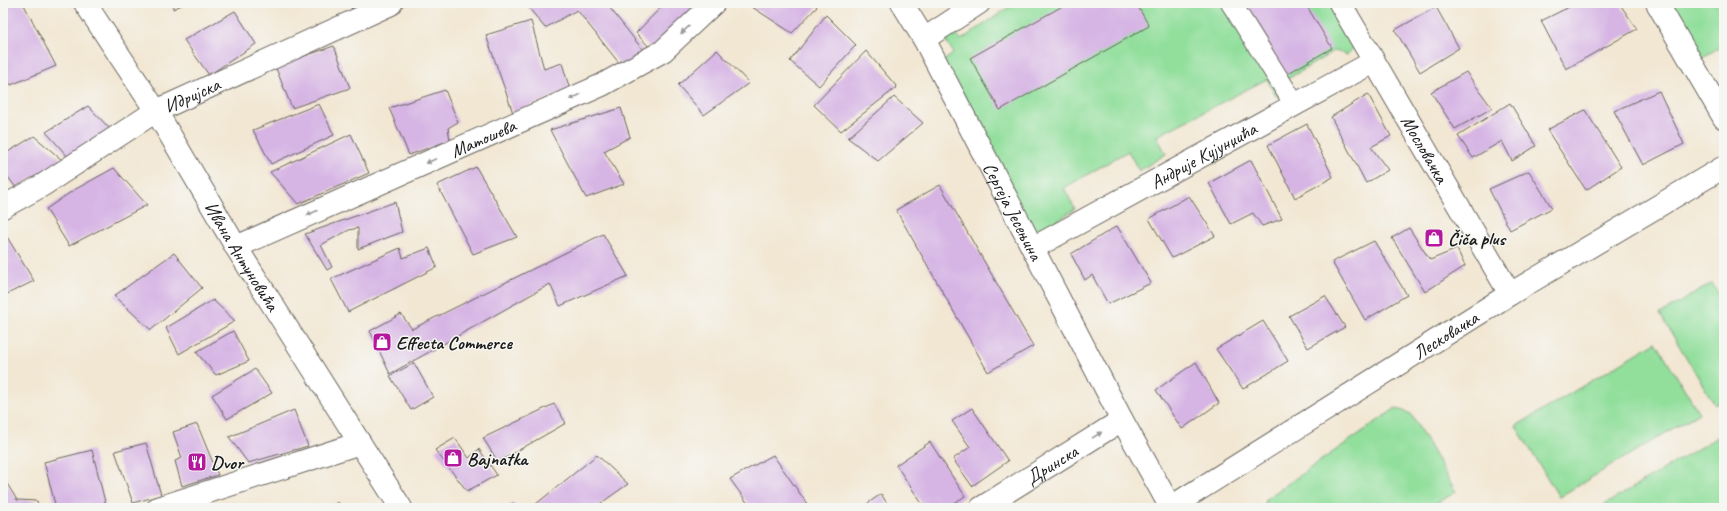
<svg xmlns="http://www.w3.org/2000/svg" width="1727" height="511" font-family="Caveat,sans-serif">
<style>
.green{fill:#92df9c;stroke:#577e5c}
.building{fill:#d6b4e4}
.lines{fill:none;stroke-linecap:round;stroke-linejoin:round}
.pedestrian-casing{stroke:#67635c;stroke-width:22}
.minor-casing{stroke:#67635c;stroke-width:24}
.tertiary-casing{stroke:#67635c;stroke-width:24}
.pedestrian{stroke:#fff;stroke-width:20}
.minor{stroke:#fff;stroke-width:22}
.tertiary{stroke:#fff;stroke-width:22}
.oneway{fill:#999}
.labels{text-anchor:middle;stroke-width:3;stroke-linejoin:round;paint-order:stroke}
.street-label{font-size:19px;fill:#1c1c1c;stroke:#f6f6f2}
.poi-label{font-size:19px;font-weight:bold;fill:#1c1c1c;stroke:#f6f6f2;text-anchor:start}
</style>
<rect width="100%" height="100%" fill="#f6f6f2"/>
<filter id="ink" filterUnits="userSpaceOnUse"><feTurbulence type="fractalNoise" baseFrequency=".025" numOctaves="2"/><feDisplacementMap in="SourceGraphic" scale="8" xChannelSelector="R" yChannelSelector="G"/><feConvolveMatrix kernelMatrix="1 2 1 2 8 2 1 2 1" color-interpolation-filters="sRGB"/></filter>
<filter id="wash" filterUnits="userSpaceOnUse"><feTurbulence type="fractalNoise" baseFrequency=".012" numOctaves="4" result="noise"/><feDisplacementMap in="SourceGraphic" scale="16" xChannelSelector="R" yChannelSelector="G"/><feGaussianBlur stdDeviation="0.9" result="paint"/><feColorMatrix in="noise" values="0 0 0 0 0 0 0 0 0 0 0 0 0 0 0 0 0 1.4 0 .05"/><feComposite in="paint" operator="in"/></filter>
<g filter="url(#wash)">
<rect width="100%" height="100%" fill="#f2e7d3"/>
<path class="green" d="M1015,3H1334L1356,44L1347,55L1336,50L1286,80L1292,88L1276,97L1267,79L1157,136L1166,154L1139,171L1128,151L1064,188L1075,209L1034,236L942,62L954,53L940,33L950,27L961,40Z
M1663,3H1724V45L1696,61Z
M1712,283L1724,303V399L1715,405L1660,314Z
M1656,342L1699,413L1559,497L1516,426Z
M1396,408L1411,414L1456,492L1428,508H1264L1266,499Z
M1724,433V508H1599Z"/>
<g id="blocks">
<path class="building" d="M3,3H23L56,66L11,85L3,73Z
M173,3H186L173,9Z
M320,3H332L322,7Z
M349,3H370L352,9Z
M525,3H606L646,54L623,68L577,10L545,28Z
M665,3H684L696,11L653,51L636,33Z
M750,3H814L817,7L792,33L749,5Z
M1068,3H1136L1149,26L1000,110L970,58Z
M1242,3H1305L1332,48L1285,75Z
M1534,3H1547L1537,8Z
M1577,3H1619L1637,29L1566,69L1541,21Z
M1436,7L1459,48L1420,72L1395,30Z
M235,11L256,44L209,75L184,40Z
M826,15L856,45L819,86L790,61Z
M531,21L544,69L562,63L570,90L513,113L486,35Z
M334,46L350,88L292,108L275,66Z
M717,50L749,83L704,115L678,85Z
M866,51L897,87L841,131L814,105Z
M1466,72L1492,108L1455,129L1431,92Z
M445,90L458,122L448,128L450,140L409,155L389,108Z
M1659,91L1684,144L1643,165L1614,111Z
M1368,94L1391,136L1371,147L1388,170L1366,183L1331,117Z
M894,97L923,123L878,161L848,138Z
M1510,103L1536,146L1512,161L1502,141L1473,158L1458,136Z
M319,104L334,135L271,164L253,130Z
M88,106L113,132L70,159L46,132Z
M621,108L630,137L604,151L624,184L586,198L550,130Z
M1585,110L1621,167L1586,190L1547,130Z
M1307,124L1333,177L1295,198L1268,145Z
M351,134L369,173L298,204L270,172Z
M34,136L62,160L16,188L3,170V155Z
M1251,160L1282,219L1262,226L1253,213L1231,224L1209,183Z
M476,167L517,237L473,254L437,185Z
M114,168L147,205L69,246L46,209L74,190Z
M1529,171L1552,208L1510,230L1489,189Z
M940,185L1033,346L988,372L896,210Z
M1189,196L1215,236L1172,258L1149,219Z
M395,202L402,232L358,249V228L349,230L321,245L332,267L327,270L305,234Z
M1117,226L1151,283L1108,304L1092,275L1085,280L1071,254Z
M1409,228L1430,260L1457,249L1465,266L1425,292L1392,238Z
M603,234L628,276L560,306L550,284L390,374L370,331L401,314L412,329Z
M7,237L34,281L3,296V239Z
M1374,241L1407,295L1365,320L1332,262Z
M400,248L403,258L429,248L437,267L348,312L331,279Z
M174,253L202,288L151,330L114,296Z
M1325,296L1345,327L1308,348L1289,316Z
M213,300L235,321L179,354L166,328Z
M1263,321L1288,361L1243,389L1216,349Z
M233,331L249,361L216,375L196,352Z
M1196,362L1219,403L1182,429L1156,390Z
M414,363L433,397L411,410L390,376Z
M255,369L272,393L227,419L212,395Z
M554,404L566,423L498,462L483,438Z
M972,408L1008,461L972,486L953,459L970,447L952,421Z
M294,410L308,446L248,463L229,437Z
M197,424L218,475L182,486L175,461L182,458L173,432Z
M455,438L469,458L479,449L497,475L467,491L435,450Z
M930,442L965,496L947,508H925L896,465Z
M146,443L161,495L133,503L115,451Z
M92,450L106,506L101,508H56L44,462Z
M597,455L628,484L594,508H531Z
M773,455L810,508H751L730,479Z
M6,482L17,500L37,501L39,508H3V483Z
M881,494L890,508H861Z
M338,502L341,508H329Z
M513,503L519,508H507Z"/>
</g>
</g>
<g filter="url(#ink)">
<use href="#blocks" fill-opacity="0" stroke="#67635c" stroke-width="1"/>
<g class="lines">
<g class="pedestrian-casing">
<path id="pedestrian" d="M1231,3L1295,105"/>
</g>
<g class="minor-casing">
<g id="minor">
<path id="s1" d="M902,3L924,39L1122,420L1171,508"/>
<path id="s2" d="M1340,3L1510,294"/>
<path d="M1657,3L1724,118"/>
<path d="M924,39L979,3"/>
<path id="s3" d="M3,207L43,185L156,111L391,4"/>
<path id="s4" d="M236,247L602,85L663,51L714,3"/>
<path id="s5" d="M1033,248L1373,62"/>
<path id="s6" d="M1171,507L1510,294L1724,167"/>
<path d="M158,508L360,443"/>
<path id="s7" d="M981,508L1122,420"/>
</g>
</g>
<g class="tertiary-casing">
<g id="tertiary">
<path id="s8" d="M85,3L156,111L236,247L401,508"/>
</g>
</g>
<use href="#pedestrian" class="pedestrian"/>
<use href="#minor" class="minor"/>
<use href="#tertiary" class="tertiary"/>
</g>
<defs><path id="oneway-solid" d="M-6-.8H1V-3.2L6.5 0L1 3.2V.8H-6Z"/></defs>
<g class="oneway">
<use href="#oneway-solid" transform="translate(685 30) rotate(137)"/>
<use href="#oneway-solid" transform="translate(575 97) rotate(156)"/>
<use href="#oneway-solid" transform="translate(431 161) rotate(156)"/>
<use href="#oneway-solid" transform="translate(312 213) rotate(156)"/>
<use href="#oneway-solid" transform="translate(1097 435) rotate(-32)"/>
</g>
</g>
<defs>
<g id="shop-square" transform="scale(1)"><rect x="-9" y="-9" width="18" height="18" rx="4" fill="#b5179e" stroke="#f6f6f2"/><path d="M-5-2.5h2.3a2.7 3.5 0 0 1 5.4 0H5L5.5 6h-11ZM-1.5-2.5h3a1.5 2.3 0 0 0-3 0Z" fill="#fff"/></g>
<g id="restaurant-square" transform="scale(1)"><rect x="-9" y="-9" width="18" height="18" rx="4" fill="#b5179e" stroke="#f6f6f2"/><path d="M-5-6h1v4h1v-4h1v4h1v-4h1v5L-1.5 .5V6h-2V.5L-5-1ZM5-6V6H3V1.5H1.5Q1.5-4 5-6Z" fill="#fff"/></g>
</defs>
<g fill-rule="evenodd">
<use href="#shop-square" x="1434" y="238"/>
<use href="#shop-square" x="382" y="342"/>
<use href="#shop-square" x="453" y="458"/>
<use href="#restaurant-square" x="197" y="462"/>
</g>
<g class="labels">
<g class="street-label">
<text dy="7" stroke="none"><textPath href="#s3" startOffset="220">Идријска</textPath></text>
<text dy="7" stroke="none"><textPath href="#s4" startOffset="270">Матошева</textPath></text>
<text dy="7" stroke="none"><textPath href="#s2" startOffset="169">Мословачка</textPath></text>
<text dy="7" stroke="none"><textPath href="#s5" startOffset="194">Андрије Кујунџића</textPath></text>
<text dy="7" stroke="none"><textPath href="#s1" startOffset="236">Сергеја Јесењина</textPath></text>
<text dy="7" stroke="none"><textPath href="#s8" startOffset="298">Ивана Антуновића</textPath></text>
<text dy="7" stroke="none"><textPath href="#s6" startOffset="324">Лесковачка</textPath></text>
<text dy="7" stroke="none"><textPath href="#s7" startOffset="83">Дринска</textPath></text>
</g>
<g class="poi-label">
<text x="1448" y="245">Čiča plus</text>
<text x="396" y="349">Effecta Commerce</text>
<text x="467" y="465">Bajnatka</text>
<text x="211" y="469">Dvor</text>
</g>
</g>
<rect width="1727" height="511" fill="none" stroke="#f6f6f2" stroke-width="16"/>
</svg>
